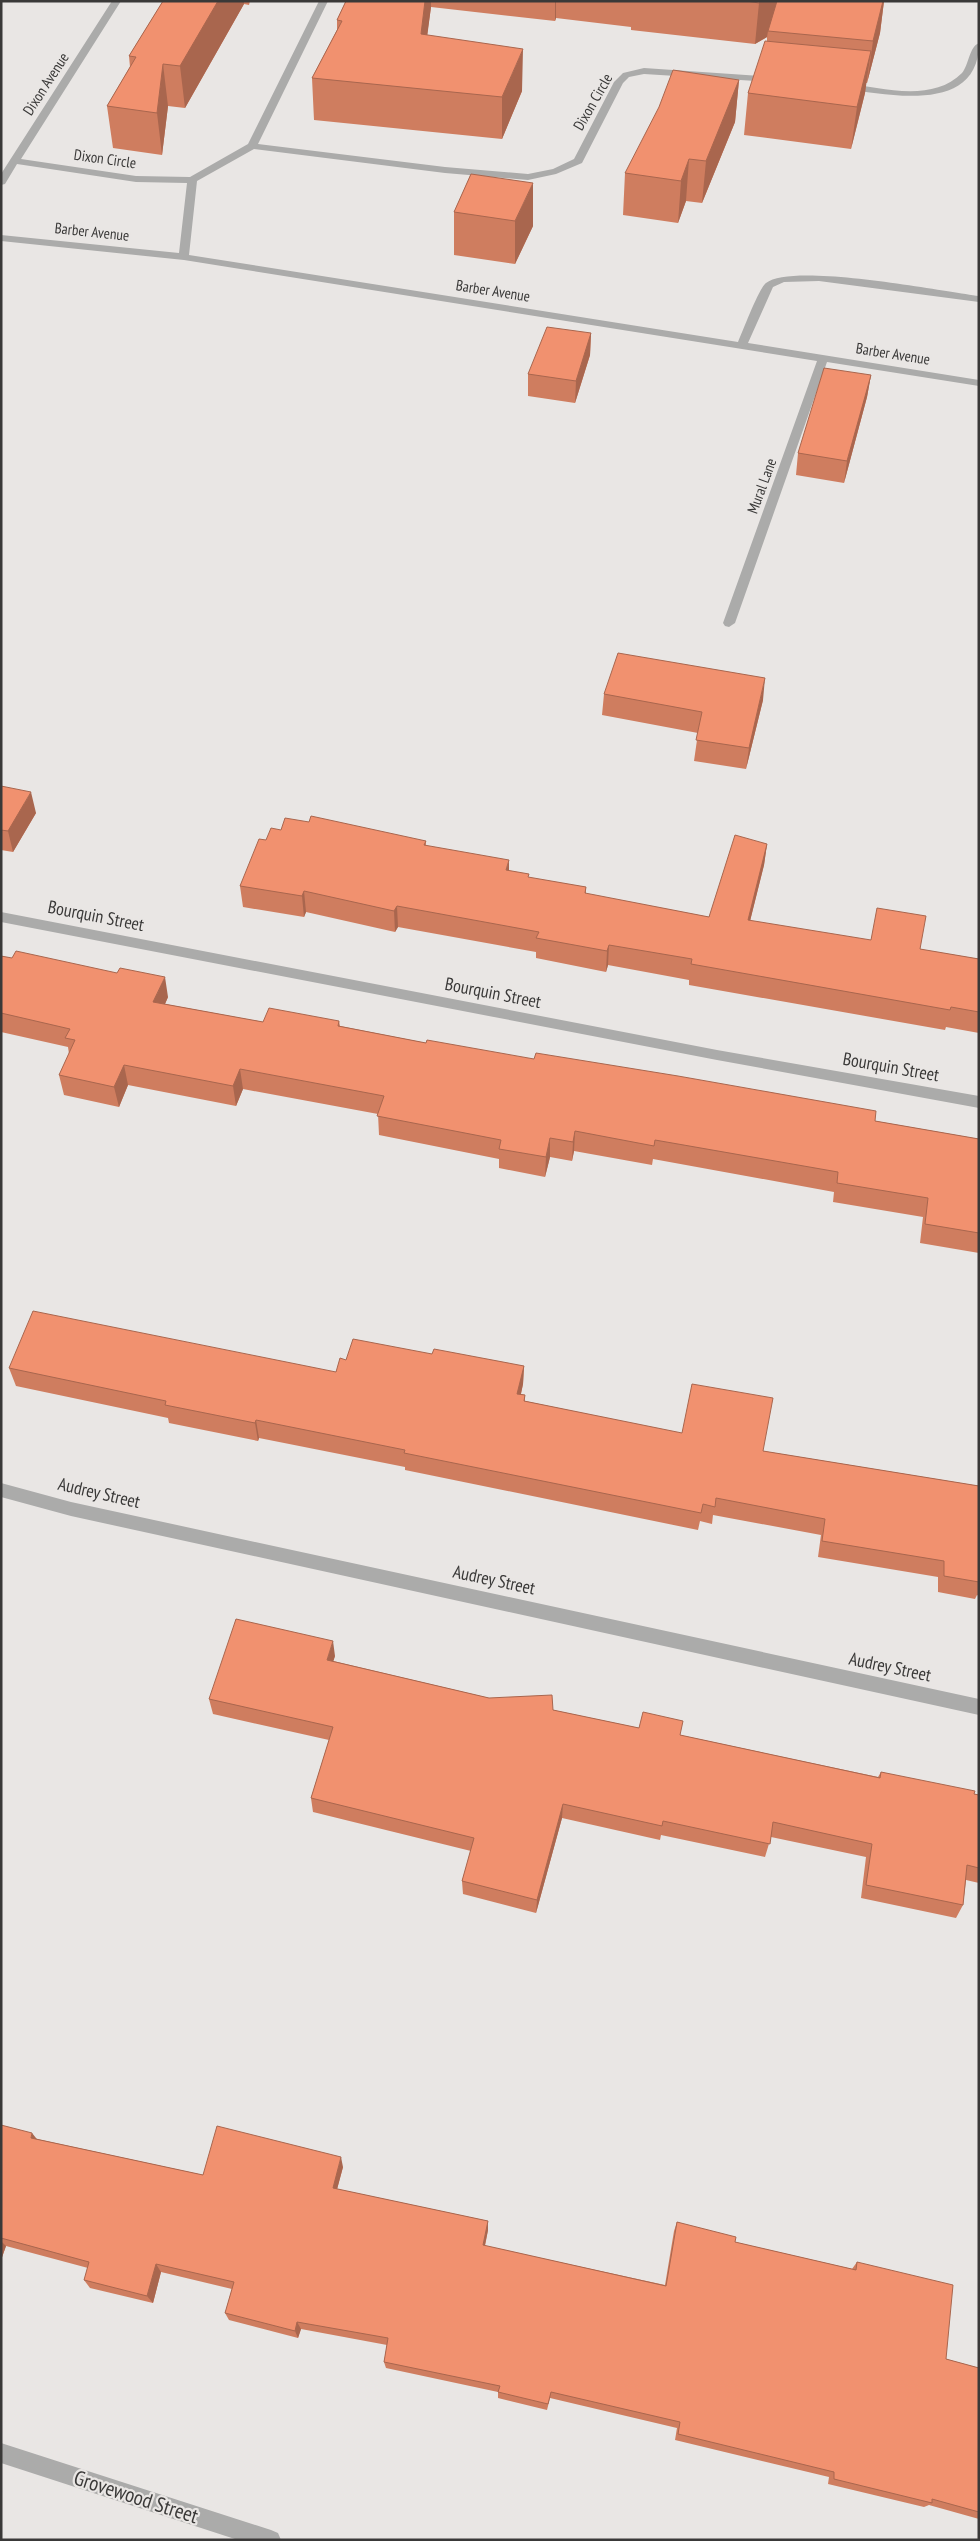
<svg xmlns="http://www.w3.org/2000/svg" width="980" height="2541" font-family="'PT Sans Narrow',sans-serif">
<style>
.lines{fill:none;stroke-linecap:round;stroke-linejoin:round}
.minor{fill:#ababaa;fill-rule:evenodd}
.wall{fill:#cf7d5f}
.shaded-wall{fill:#a9664e}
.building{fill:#f1916f;stroke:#a9664e}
.labels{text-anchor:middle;stroke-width:4.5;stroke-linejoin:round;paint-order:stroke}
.far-street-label{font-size:15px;fill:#3a3938;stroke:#e9e6e4}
.street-label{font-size:18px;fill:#3a3938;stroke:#e9e6e4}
.near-street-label{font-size:21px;fill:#3a3938;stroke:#e9e6e4}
</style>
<rect width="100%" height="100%" fill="#e9e6e4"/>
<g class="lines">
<path class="minor" d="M112,1H121L21,159L136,176L190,177L248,144L319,1H328L258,144L445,167L528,174L553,169L574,159L614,82L623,73L644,68L776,77V81L773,82L644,74L629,77L623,83L582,163L556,174L528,180L445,173L254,149L197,181L189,255L738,342C743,331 759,288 766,283C792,262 941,291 979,296V302L819,281L784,282L773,287L748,343L979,380V386L827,362L735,623L729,627L725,626L723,623L817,361L184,260L1,241V235L179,253L187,183L136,182L17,164L5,184L1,185V174Z
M979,43C979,114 890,95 845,89L840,86L845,83C882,88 932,103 962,73C969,65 969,47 979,43Z
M1,912L717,1050L979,1096V1108L717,1060L1,922Z
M1,1483L71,1502L979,1699V1715L71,1516L1,1497Z
M1,2443L271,2530L278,2533L281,2540H238L1,2463Z"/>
</g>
<path class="wall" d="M163,1H250L249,5L244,4L185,108L168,106L162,155L113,148L107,106L130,67L129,56Z
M346,1H884L880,33L867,83H866L865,93L851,149L744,135L748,93L767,41V37L755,44L631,30V27L556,18L555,21L431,7L427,35L522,91L502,139L314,120L312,78L337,30V20Z
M739,80L735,122L702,203L686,201L678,223L623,215L625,173Z
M471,174L533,226L515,264L454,255V212Z
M591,333L590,355L575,403L528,396V374Z
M871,375L867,397L844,483L796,475L798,453Z
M604,694L763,700L746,769L694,761L698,733L602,715Z
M1,786L36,813L13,852L1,850Z
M281,830L426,841V846L509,871L529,878L586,887V894L709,917L767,844L764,865L750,921L979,959V1033L946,1027L945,1030L689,985V980L608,965L606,972L536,958V952L398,927L395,932L306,912L304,917L243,907L240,886L266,840Z
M1,956L168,997L165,1004L263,1022L339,1021L340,1026L426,1043L979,1139V1253L920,1243L923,1217L833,1202L834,1192L653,1159L652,1165L574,1151L572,1161L550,1157L545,1177L499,1168V1159L379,1135L378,1114L243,1089L236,1106L128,1085L119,1107L64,1095L59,1075L69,1054L68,1047L1,1032Z
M432,1354L524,1366L523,1384L521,1394L525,1395V1401L763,1451L979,1486V1596L977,1595L975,1599L938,1592V1577L818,1557L821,1535L713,1515L712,1524L700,1521L698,1530L405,1470V1467L259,1438L258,1441L169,1423L168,1418L16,1386L9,1368L336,1372L346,1360Z
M335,1656L333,1661L489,1698L553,1710L639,1728L680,1735L878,1777L881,1772L979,1795V1883L966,1880L963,1905L956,1918L861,1898L866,1857L771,1837L765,1857L661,1835L660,1840L562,1818L536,1913L463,1894L462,1881L471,1851L313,1812L311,1798L329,1740L213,1714L209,1699Z
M1,2125L37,2139L203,2175L343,2167L337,2189L488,2221V2230L485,2246L665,2285L674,2231L677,2222L735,2242L852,2269L857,2262L946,2359L979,2368V2519L929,2505L924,2507L828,2484L829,2477L675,2440L677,2428L550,2398L547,2410L498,2398V2392L386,2368L384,2362L387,2345L301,2329L298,2338L229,2320L225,2313L232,2289L161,2272L153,2303L90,2288L84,2280L88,2268L6,2246L1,2260Z"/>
<path class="shaded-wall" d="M218,1H244V4L185,108L180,66Z
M425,1H431V7L422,76L421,34Z
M555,1H556V18L555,21Z
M761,1H780L768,31L767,37L755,44L759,3Z
M883,1H884L880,33L867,83L873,41Z
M523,49L522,91L502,139V97Z
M871,51L865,93L851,149L857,107Z
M163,64L168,106L162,155L157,113Z
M739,80L735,122L702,203L706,161Z
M689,159L686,201L678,223L681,181Z
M533,183V226L515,264V221Z
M591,333L590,355L575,403L576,381Z
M871,375L867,397L844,483L847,461Z
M765,678L763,700L746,769L749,748Z
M31,792L36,813L13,852L8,831Z
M767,844L764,865L745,941L748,920Z
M509,860V881L506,870Z
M304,891L306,912L304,917L302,896Z
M397,906L398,927L395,932L394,911Z
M609,945L608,965L606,972L607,951Z
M165,977L168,997L157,1022L153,1002Z
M124,1065L128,1085L119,1107L114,1087Z
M240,1069L243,1089L236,1106L233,1086Z
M575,1131L574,1151L572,1161L573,1142Z
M550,1138V1157L545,1177L546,1157Z
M524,1366L523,1384L517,1411V1394Z
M256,1420L259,1438L258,1441L255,1423Z
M333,1641L335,1656L329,1675L327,1660Z
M563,1804L562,1818L536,1913L537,1900Z
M32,2133L40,2143L31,2138Z
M341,2157L343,2167L335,2197L333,2188Z
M488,2221V2230L483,2254V2245Z
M1,2241L6,2246L1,2260Z
M156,2264L161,2272L153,2303L147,2296Z
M297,2322L301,2329L298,2338L295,2331Z"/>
<path class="building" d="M163,1H218L180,66L163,64L157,113L107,106L136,57L129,56Z
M346,1H425L421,34L523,49L502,97L312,78L342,21L337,20Z
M746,1H761L759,3Z
M777,1H883L873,41L768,31Z
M765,41L871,51L857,107L748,93Z
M673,70L739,80L706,161L689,159L681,181L625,173L659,107Z
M471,174L533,183L515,221L454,212Z
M547,327L591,333L576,381L528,374Z
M824,368L871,375L847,461L798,453Z
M618,653L765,678L749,748L696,740L702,712L604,694Z
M1,786L31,792L8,831L1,830Z
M311,816L426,841L424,845L509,860L506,870L529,874L528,877L586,887L585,893L709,917L735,835L767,844L748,920L871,940L877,908L926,916L920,949L979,959V1012L951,1007L950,1010L691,964L692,959L609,945L607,951L536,938L539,932L397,906L394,911L304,891L302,896L240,886L259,839L266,840L271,828L281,830L285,818L309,822Z
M16,951L117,973L120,968L165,977L153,1002L263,1022L269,1008L339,1021L338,1026L426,1043L427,1040L534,1059L536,1053L678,1076L876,1111L875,1121L979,1139V1233L925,1224L928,1198L837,1183L838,1172L655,1140L654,1146L575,1131L573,1142L550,1138L546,1157L499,1149L501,1140L377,1116L384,1096L240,1069L233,1086L124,1065L114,1087L59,1075L75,1040L65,1038L70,1029L1,1013V956L12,958Z
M33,1311L336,1372L340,1358L346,1360L353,1339L432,1354L434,1349L524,1366L517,1394L525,1395L524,1401L682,1433L692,1384L773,1398L763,1451L979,1486V1582L944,1576V1561L822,1541L825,1519L716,1498L715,1507L703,1504L701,1513L404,1453L405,1450L256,1420L255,1423L165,1405L166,1401L9,1368Z
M236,1619L333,1641L327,1660L489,1698L552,1695L553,1710L639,1728L643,1712L683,1721L680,1735L880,1778L881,1772L975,1791L974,1794L979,1795V1868L967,1865L963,1905L866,1885L872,1844L773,1822L770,1844L663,1821L662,1826L563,1804L537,1900L462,1881L474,1838L311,1798L333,1727L209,1699Z
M1,2125L32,2133L31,2138L203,2175L217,2126L341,2157L333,2188L488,2221L483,2245L666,2286L677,2222L736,2237L735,2242L856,2270L857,2262L953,2285L946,2359L979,2368V2512L932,2499V2503L834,2479V2472L678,2434L680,2422L551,2392L548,2404L498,2392L500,2386L384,2362L388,2338L297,2322L295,2331L225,2313L234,2282L156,2264L147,2296L84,2280L89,2262L1,2238Z"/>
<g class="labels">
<g class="far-street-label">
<text transform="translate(46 84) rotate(-57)" y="5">Dixon Avenue</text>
<text transform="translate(593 102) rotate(-60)" y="5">Dixon Circle</text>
<text transform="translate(105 159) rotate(8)" y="5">Dixon Circle</text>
<text transform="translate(92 232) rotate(6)" y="5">Barber Avenue</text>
<text transform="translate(493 291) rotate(9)" y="5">Barber Avenue</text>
<text transform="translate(893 354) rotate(9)" y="5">Barber Avenue</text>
<text transform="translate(762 486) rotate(-70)" y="5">Mural Lane</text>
</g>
<g class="street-label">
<text transform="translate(96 916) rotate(11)" y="6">Bourquin Street</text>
<text transform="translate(493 993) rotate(11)" y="6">Bourquin Street</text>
<text transform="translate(891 1067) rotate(10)" y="6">Bourquin Street</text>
<text transform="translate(99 1493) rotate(13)" y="6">Audrey Street</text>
<text transform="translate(494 1580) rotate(12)" y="6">Audrey Street</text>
<text transform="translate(890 1667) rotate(12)" y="6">Audrey Street</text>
</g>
<g class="near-street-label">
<text transform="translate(136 2497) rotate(18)" y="7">Grovewood Street</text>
</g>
</g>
<rect width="980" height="2541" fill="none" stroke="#3a3938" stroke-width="5"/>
</svg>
